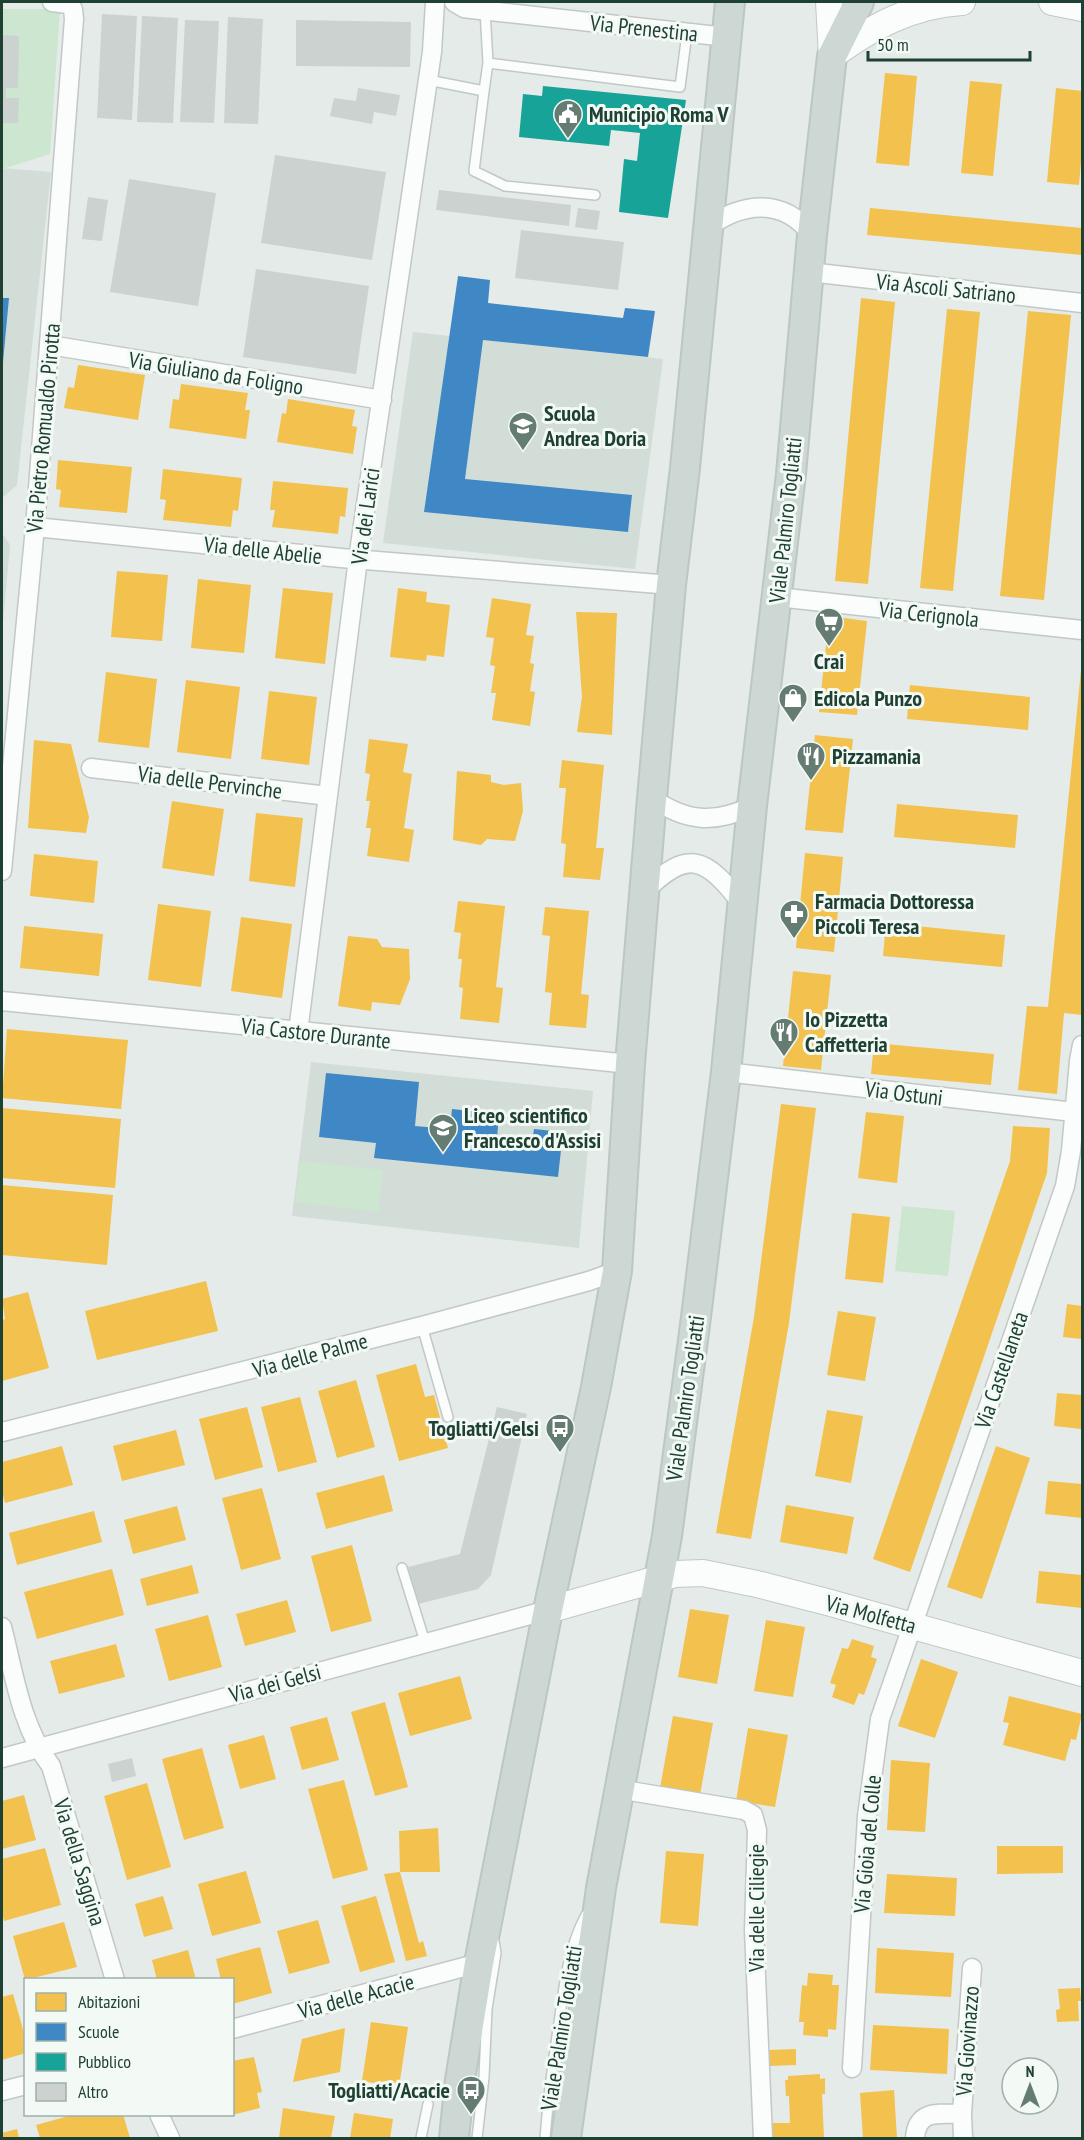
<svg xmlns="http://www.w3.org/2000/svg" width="1084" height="2140" font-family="'PT Sans Narrow',sans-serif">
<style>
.built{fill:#d2ddd7}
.green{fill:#cce6d0}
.homes{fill:#f2c14e}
.schools{fill:#3f88c5}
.public{fill:#17a398}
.building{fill:#cbd2cf}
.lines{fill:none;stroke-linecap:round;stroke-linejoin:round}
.lane-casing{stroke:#c2c8c5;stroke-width:12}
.street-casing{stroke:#c2c8c5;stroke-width:21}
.secondary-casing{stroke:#c0c9c5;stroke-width:28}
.primary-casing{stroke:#bcc7c3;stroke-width:32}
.lane{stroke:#fbfcfc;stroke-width:9}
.street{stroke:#fbfcfc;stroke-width:18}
.secondary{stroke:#fbfcfc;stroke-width:26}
.primary{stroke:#cdd7d3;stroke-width:28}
.labels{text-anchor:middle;stroke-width:6;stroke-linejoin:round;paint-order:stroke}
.street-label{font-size:22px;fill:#1f4133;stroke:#f3faf5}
.poi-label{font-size:22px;font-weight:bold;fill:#1f4133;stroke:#f3faf5;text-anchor:start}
</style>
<rect width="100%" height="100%" fill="#e5ebe8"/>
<path class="built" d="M2,168L51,172L17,485L2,498Z
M413,332L663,359L635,569L383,543Z
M2,533L10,545L2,633Z
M311,1062L593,1091L579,1248L292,1216Z"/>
<path class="green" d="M2,9H60L50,154L2,169Z
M300,1161L383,1170L378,1212L295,1202Z
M902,1206L955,1211L948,1276L895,1271Z"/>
<path class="homes" d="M885,73L917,76L909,166L876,163Z
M970,81L1002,84L993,176L961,173Z
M1056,88L1082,91V150L1079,185L1047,182Z
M870,208L1082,228V255L867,235Z
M861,298L895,302L868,584L835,581Z
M947,309L980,312L953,591L920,588Z
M1028,311L1071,315L1044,600L1000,596Z
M78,365L145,375L138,420L64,408L68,387L74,388Z
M181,384L248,393L245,410H250L246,439L169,428L173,399L179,400Z
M288,399L355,410L352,426L357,427L353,454L277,442L282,413L286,414Z
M58,460L132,467L127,513L59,507L61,490L56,489Z
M163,469L242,478L238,511L233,510L231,527L163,520L166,500L160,499Z
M273,481L348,488L345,517L340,516L338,534L272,527L275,510H270Z
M117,571L168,575L162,641L111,637Z
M198,579L251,585L244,653L191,648Z
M283,588L333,593L325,664L275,658Z
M398,588L427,592L426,602L450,605L444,657L427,655L426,661L390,657Z
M492,598L531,604L526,635L534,636L530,663L534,664L530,691L535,692L530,726L492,720L496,693H491L495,666L490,665L494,638L486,637Z
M576,612L617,613L612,735L577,732L582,697Z
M829,616L867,621L857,715L819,712Z
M1081,670H1082V1015L1064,1013L1057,1094L1018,1090L1027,1006L1048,1007Z
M106,672L157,679L149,748L98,742Z
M186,680L240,687L231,759L177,752Z
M910,685L1030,697L1028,730L907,719Z
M269,691L317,697L309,765L261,759Z
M815,735L853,739L843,833L805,830Z
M369,739L408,744L403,772L412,774L404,828L414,830L409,862L367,856L371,828H366L370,801H366L370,774L365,773Z
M34,740L71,744L89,817L86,833L28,828Z
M562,760L604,765L596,848H604L600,880L563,877L566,844L561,843L566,788H559Z
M457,771L491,775V782L504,785L521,783L523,811L515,841L487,839L481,845L453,840Z
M172,801L224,809L214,876L162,868Z
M897,804L1018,815L1015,848L894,837Z
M256,813L303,818L295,887L249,881Z
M805,853L843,857L834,952L796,948Z
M34,854L98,861L94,903L30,896Z
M458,901L505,906L496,987L503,988L499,1023L460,1019L463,988L459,987L462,959H458L461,933L454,932Z
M158,904L211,911L201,987L148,980Z
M545,907L589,911L581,994L589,995L586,1028L549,1025L552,993L545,992L550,936L542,935Z
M241,917L292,924L282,998L231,991Z
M886,923L1005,935L1002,967L883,956Z
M24,926L103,934L99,976L20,968Z
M348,936L377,939L382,947L409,949L410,979L400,1005L372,1002L371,1011L338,1006Z
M793,971L831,975L821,1070L783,1066Z
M7,1029L128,1040L121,1109L2,1098Z
M874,1043L994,1054L991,1085L871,1074Z
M781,1104L816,1108L789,1323L751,1539L716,1533L754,1317Z
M2,1108L121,1119L115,1188L2,1178Z
M866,1112L904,1116L897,1183L858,1178Z
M1013,1126L1050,1128L1047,1173L910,1572L873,1559L1010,1161Z
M2,1185L113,1195L107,1265L2,1255Z
M852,1213L890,1217L883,1283L845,1279Z
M206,1281L218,1331L97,1360L85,1311Z
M28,1292L49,1368L2,1381V1320L5,1319L2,1299Z
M1067,1304L1082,1306V1339L1063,1337Z
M838,1311L876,1317L865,1381L827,1375Z
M416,1364L425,1397L434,1395L448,1448L399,1461L376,1375Z
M356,1380L375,1447L337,1458L318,1391Z
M1057,1393L1082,1395V1429L1054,1426Z
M300,1397L317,1462L278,1472L261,1407Z
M247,1407L263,1467L215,1480L199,1419Z
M827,1410L863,1416L851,1483L815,1476Z
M176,1430L185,1465L122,1481L113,1446Z
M62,1446L73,1485L5,1503L2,1491V1462Z
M996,1446L1030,1458L982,1599L947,1587Z
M384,1475L393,1511L326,1529L316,1493Z
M1048,1481L1082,1484V1518L1045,1514Z
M262,1488L281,1559L241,1570L222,1498Z
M786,1505L854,1517L847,1554L780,1542Z
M177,1506L186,1540L133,1554L124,1520Z
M94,1511L102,1542L17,1565L9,1533Z
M352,1545L372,1621L331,1632L311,1556Z
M192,1565L199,1593L147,1606L140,1579Z
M112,1569L124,1615L37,1639L24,1592Z
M1039,1571L1082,1575V1608L1036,1603Z
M287,1600L296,1632L245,1646L236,1614Z
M690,1609L729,1615L717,1684L678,1677Z
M208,1615L222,1667L169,1681L155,1629Z
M766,1620L805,1627L793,1697L754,1691Z
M852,1639L874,1646L871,1657L877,1659L864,1695L859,1693L854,1705L832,1697L836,1685L830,1683L842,1648L848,1649Z
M116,1644L125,1677L59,1694L50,1661Z
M921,1659L958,1672L935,1738L898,1726Z
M460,1676L472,1719L410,1736L398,1693Z
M1009,1696L1082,1714L1076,1740L1071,1739L1065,1761L1003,1745L1009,1723L1003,1722Z
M385,1702L408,1787L375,1796L351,1712Z
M673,1716L713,1723L700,1795L660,1788Z
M327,1717L339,1760L302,1770L290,1727Z
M748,1728L788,1735L775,1807L736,1801Z
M264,1735L276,1779L240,1789L228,1745Z
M202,1748L224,1828L184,1840L162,1759Z
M891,1760L930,1763L925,1832L887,1830Z
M344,1780L368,1870L333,1879L308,1789Z
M147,1783L171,1867L127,1880L104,1796Z
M24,1795L36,1840L2,1849V1801Z
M438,1828L440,1872H400L399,1831Z
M997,1846H1063V1873L997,1874Z
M45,1848L61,1905L4,1921L2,1912V1859Z
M666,1851L704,1854L698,1926L660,1923Z
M246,1871L261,1923L212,1936L198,1884Z
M400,1872L419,1943L423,1941L427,1956L406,1961L384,1874Z
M887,1874L957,1878L955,1916L884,1913Z
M163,1896L173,1929L144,1937L135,1904Z
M376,1896L395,1962L360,1972L341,1906Z
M318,1920L330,1963L289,1974L277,1931Z
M64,1922L77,1967L25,1980L13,1936Z
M260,1947L272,1993L232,2004V1980H221L216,1959Z
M877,1948L954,1953L951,1997L875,1993Z
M188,1950L196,1980H157L152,1960Z
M808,1973L833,1975L832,1985H839L836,2030L828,2029V2037L803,2035L804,2022H799L802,1985L807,1986Z
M1080,1988L1081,2001H1078L1079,2021L1057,2022L1056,2010L1060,2009L1058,1989Z
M13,1994L26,2040V2053L2,2060V1997Z
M371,2022L408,2027L399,2087L362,2081Z
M873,2025L949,2029L947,2074L870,2070Z
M345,2028L340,2072L293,2082L302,2039Z
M796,2049V2065L770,2066L769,2050Z
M254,2057L262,2092L257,2093L260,2108L232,2115V2061Z
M820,2074V2079L825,2078V2094H822L824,2138H773L772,2123H790L789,2096H786L785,2080H788V2076Z
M894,2090L897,2138H863L860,2093Z
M283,2108L335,2116L331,2138H279Z
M354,2113L393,2119L390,2138H350Z
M76,2114H123L130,2138H40L36,2125Z
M17,2129L19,2138H2V2133Z"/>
<path class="schools" d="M458,276L490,280L488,303L623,318L625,308L655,311L648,357L483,340L465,479L632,495L628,532L424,512Z
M2,298H9L3,362H2Z
M326,1073L419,1082L415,1126L450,1129L452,1109L499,1114L497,1139L532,1142L534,1129L563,1132L558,1177L374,1158L376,1143L319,1137Z"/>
<path class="public" d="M543,86L686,100L668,218L619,212L624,159L637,161L640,133L611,130L609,146L519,137L523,94L542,96Z"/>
<path class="building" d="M102,14L137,16L132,120L97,118Z
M142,16L178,18L173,123L137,122Z
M228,17L263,19L258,124L224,123Z
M185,20L219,21L214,123L180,122Z
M296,20L411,22L410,67L296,66Z
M2,35L19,36L18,88H6V98H19L18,123H2Z
M358,88L400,95L396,116L374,112L372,124L330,116L334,98L356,101Z
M275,155L386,172L372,260L261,243Z
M129,179L216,193L198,306L110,292Z
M439,190L571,205L569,226L436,210Z
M88,197L108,200L102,241L82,239Z
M578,208L600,211L597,230L575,227Z
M521,230L624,242L618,290L515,278Z
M256,269L369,286L356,374L243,357Z
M497,1407L527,1414L491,1575L478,1589L418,1604L408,1567L460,1554Z
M132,1758L136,1776L112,1782L108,1764Z"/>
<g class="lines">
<g class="lane-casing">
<path id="lane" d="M485,10L488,63
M428,80L484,91L488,63L680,87L687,33
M484,91L474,171L505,186L595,195
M422,1326L448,1417
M402,1568L425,1642
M421,2138L428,2104
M477,2138L484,2077L487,2009L496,1953L494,1941
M545,2138C548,2100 553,2061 559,2023C564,1986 568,1948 586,1915"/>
</g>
<g class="street-casing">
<path id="street" d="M454,2L464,8L471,9L727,37
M707,228C742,202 783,197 812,235
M809,272L1082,303
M50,345L382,400
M35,527L341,558L671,585
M777,597L1082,630
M91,768L328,796
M652,798C686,822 715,824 752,806
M2,871L35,527L74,19L73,9L68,4L52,2
M644,892C689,847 706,858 742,904
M2,1001L630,1064
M298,1032L358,559L432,52L435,2
M726,1072L1082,1113
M2,1432L422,1326L589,1281L617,1271
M2,1627C14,1673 21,1727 51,1766L115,1980
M2,1758L548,1610
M618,1789L744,1810L753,1815L757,1830L754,1930L763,2138
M232,2029L479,1963
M852,2068L867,1816L880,1719L1065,1186L1071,1151L1079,1061L1082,1045
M2,2091L26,2085
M159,2114L170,2138
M962,2114L972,1968
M915,2138C917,2109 939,2114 962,2114L963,2138"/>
</g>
<g class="secondary-casing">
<path id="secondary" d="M829,2L832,56
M1052,2L1082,8
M832,56C872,27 911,5 962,2
M548,1610L675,1574L703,1573L757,1584L827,1602L1082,1673"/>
</g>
<g class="primary-casing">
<path id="primary" d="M454,2138L460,2080L479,1963L548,1610L596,1387L617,1271L630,1064L652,798L671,585L685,468L730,2
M566,2138L601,1888L667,1536L695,1325L726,1072L752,806L791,474L812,235L832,56L859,2"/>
</g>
<use href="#lane" class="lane"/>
<use href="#street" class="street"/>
<use href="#secondary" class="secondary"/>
<use href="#primary" class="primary"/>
</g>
<defs>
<g id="civic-pin" transform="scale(1.5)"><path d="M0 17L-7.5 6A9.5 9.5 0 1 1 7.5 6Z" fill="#647c72" stroke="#f3faf5"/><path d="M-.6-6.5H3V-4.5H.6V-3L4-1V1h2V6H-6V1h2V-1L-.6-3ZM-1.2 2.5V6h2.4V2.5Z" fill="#fff"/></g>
<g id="school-pin" transform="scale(1.5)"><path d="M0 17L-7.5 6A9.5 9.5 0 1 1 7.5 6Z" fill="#647c72" stroke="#f3faf5"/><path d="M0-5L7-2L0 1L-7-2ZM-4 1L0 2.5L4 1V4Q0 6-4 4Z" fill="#fff"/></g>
<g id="supermarket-pin" transform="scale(1.5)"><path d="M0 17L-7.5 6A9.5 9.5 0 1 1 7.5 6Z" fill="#647c72" stroke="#f3faf5"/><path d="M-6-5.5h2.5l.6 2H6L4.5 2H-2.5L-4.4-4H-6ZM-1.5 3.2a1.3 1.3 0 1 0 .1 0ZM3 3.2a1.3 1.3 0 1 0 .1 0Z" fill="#fff"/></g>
<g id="shop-pin" transform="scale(1.5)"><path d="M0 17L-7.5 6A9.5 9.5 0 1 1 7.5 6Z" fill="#647c72" stroke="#f3faf5"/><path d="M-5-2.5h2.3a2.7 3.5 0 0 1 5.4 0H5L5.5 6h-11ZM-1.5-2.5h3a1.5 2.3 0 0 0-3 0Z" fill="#fff"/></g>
<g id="restaurant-pin" transform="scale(1.5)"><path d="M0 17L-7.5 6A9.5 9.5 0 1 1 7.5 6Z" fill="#647c72" stroke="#f3faf5"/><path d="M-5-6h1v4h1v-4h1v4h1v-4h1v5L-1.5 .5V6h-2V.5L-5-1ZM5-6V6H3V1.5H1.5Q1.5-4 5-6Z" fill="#fff"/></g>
<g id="pharmacy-pin" transform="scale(1.5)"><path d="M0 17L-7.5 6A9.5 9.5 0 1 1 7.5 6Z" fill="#647c72" stroke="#f3faf5"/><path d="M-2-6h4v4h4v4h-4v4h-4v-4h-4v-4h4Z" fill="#fff"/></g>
<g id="bus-pin" transform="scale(1.5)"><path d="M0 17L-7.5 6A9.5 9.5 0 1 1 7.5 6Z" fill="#647c72" stroke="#f3faf5"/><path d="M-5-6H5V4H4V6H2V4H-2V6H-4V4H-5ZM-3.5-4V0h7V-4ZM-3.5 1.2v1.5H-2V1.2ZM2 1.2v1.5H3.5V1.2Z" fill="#fff"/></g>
</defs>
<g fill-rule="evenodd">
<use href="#civic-pin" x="568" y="114"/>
<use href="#school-pin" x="523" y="426"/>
<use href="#supermarket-pin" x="829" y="622"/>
<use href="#shop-pin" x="793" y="698"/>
<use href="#restaurant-pin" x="811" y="756"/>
<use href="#pharmacy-pin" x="794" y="914"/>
<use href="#restaurant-pin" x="784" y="1032"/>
<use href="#school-pin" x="443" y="1128"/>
<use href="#bus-pin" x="560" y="1428"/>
<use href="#bus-pin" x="471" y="2090"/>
</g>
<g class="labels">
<g class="street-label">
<text transform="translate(644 28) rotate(6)" y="8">Via Prenestina</text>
<text transform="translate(946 288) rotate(6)" y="8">Via Ascoli Satriano</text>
<text transform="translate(216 373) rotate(9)" y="8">Via Giuliano da Foligno</text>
<text transform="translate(43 428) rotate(-85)" y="8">Via Pietro Romualdo Pirotta</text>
<text transform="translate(365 516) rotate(-82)" y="8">Via dei Larici</text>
<text transform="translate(785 520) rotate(-84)" y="8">Viale Palmiro Togliatti</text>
<text transform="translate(263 550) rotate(6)" y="8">Via delle Abelie</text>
<text transform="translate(929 614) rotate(6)" y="8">Via Cerignola</text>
<text transform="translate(210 782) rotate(7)" y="8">Via delle Pervinche</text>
<text transform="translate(316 1033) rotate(6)" y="8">Via Castore Durante</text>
<text transform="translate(904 1093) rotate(7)" y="8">Via Ostuni</text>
<text transform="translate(310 1355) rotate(-15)" y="8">Via delle Palme</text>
<text transform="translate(1001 1370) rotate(-71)" y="8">Via Castellaneta</text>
<text transform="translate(685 1398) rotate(-82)" y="8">Viale Palmiro Togliatti</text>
<text transform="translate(871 1614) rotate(15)" y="8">Via Molfetta</text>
<text transform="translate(275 1683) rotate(-15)" y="8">Via dei Gelsi</text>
<text transform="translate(867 1844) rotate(-85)" y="8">Via Gioia del Colle</text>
<text transform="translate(80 1862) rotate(73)" y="8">Via della Saggina</text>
<text transform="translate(756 1908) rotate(-90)" y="8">Via delle Ciliegie</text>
<text transform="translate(356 1996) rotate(-15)" y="8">Via delle Acacie</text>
<text transform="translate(561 2028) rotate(-81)" y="8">Viale Palmiro Togliatti</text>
<text transform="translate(967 2041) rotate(-86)" y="8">Via Giovinazzo</text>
</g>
<g class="poi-label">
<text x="589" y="122">Municipio Roma V</text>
<text x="544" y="421">Scuola<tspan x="544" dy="25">Andrea Doria</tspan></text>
<text x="829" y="669" text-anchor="middle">Crai</text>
<text x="814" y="706">Edicola Punzo</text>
<text x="832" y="764">Pizzamania</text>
<text x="815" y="909">Farmacia Dottoressa<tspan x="815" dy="25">Piccoli Teresa</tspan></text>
<text x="805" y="1027">Io Pizzetta<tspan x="805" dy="25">Caffetteria</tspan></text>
<text x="464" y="1123">Liceo scientifico<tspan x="464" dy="25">Francesco d'Assisi</tspan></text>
<text x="539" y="1436" text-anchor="end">Togliatti/Gelsi</text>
<text x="450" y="2098" text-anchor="end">Togliatti/Acacie</text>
</g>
</g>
<rect width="1084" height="2140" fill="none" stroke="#1f4133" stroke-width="6"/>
<rect x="24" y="1978" width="210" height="138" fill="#f3faf5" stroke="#9eb0a7" stroke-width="1.5"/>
<rect x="36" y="1993" width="30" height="18" fill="#f2c14e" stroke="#9eb0a7" stroke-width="1.5"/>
<text x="78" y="2008" font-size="18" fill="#1f4133">Abitazioni</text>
<rect x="36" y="2023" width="30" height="18" fill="#3f88c5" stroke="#9eb0a7" stroke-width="1.5"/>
<text x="78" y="2038" font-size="18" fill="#1f4133">Scuole</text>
<rect x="36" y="2053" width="30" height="18" fill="#17a398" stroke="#9eb0a7" stroke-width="1.5"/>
<text x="78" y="2068" font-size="18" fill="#1f4133">Pubblico</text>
<rect x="36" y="2083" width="30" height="18" fill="#cbd2cf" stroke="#9eb0a7" stroke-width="1.5"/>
<text x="78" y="2098" font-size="18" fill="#1f4133">Altro</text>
<g transform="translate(1030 2086)"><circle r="28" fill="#f3faf5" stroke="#9eb0a7" stroke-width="1.5"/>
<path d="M0-4.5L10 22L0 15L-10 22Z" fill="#647c72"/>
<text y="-9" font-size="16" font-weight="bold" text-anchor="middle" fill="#1f4133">N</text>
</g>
<path d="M868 51v9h162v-9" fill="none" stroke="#1f4133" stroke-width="3"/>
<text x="877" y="51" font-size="18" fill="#1f4133" stroke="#f3faf5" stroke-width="4.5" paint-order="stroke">50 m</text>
</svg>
